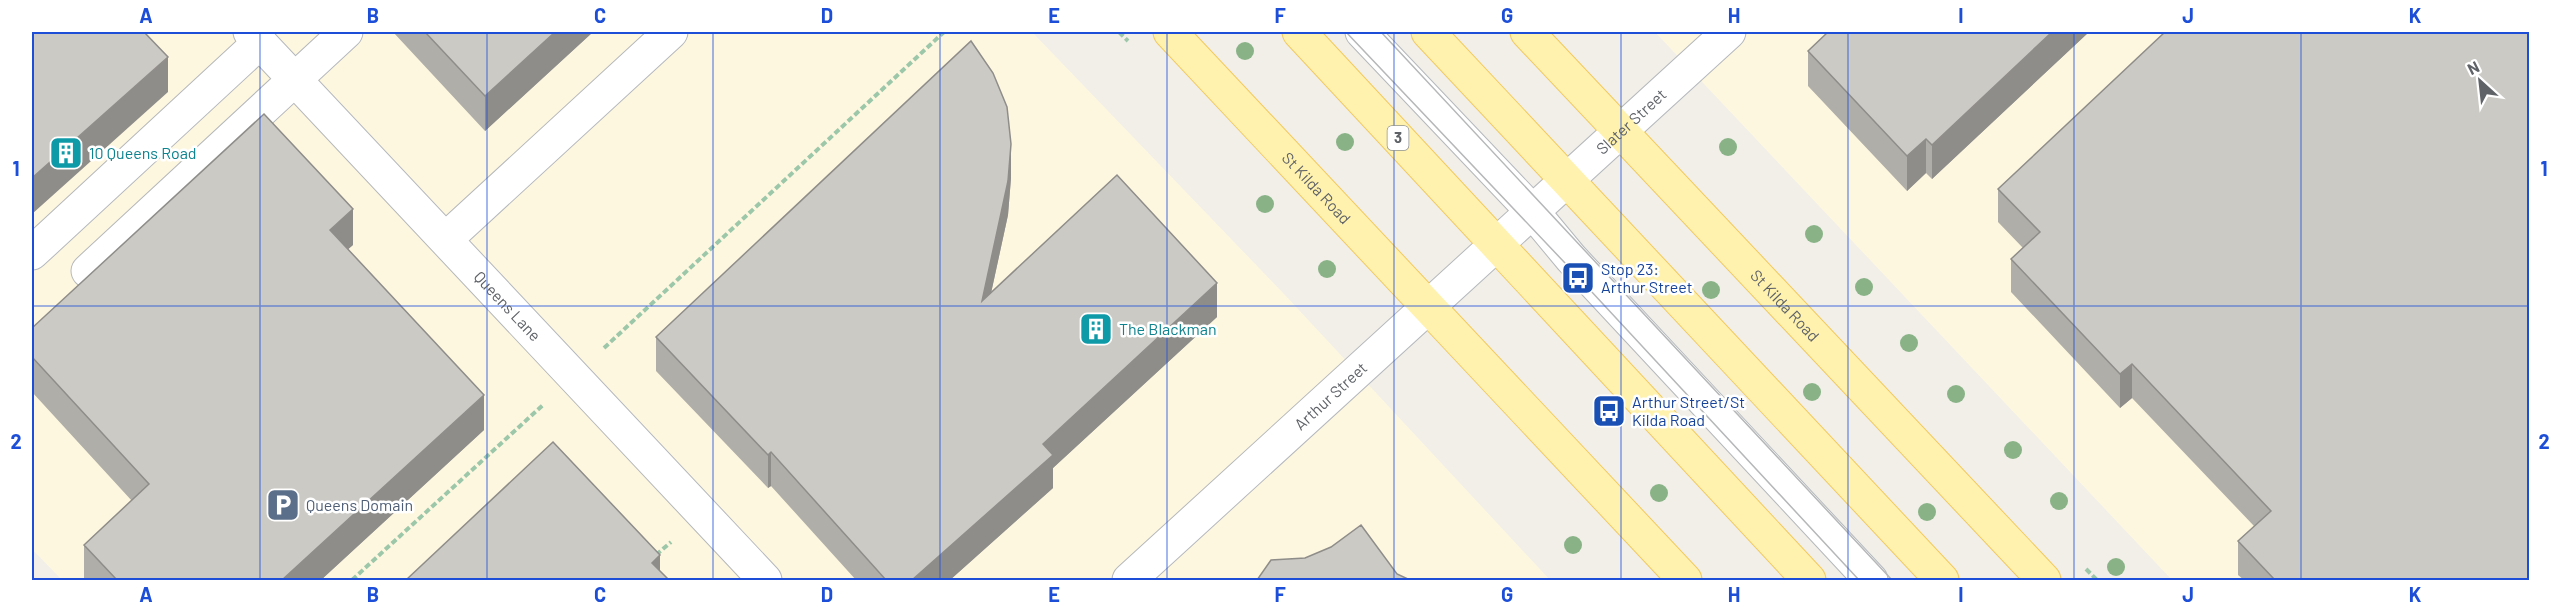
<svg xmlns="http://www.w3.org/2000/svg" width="2561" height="612" font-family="Barlow,sans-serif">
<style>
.commercial{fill:#fef7e0}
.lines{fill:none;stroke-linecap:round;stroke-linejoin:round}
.minor-casing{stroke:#b5b8bc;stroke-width:35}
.major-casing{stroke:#f2c960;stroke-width:35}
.path{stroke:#9cc7a9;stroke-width:4;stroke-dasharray:6 3;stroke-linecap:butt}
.minor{stroke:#fff;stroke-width:33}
.major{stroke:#fff2af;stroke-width:33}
.tram{stroke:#b6b7b8;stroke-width:1.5}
.tree{fill:#89b387}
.wall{fill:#afaea9}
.shaded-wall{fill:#8f8d8a}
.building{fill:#cccac5;stroke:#8f8d8a;stroke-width:1.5}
.grid{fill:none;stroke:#1d4ed8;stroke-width:1.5;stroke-opacity:0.55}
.labels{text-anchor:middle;stroke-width:5;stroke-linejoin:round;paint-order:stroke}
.shield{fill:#fff;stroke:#8f9295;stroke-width:1.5}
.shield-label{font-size:15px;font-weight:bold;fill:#5f6368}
.street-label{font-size:16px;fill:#5f6368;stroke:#fff}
.culture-label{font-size:16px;fill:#0d838f;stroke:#fff;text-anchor:start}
.transit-label{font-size:16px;fill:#164399;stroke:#fff;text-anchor:start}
.service-label{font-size:16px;fill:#4e5e75;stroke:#fff;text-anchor:start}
.neatline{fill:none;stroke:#1d4ed8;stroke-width:2}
.grid-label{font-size:20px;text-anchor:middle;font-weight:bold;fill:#1d4ed8}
</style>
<rect width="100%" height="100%" fill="#f1efe8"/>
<path class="commercial" d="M32,32H1032L1284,294L1550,580H62L32,549Z
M1655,32H2529V580H2172Z"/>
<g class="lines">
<g class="minor-casing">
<g id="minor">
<path id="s1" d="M250,32L765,580"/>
<path d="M1362,32L1532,211L1571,258L1871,580"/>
<path d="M446,239L671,32"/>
<path d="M32,253L260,42"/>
<path d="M88,271L346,32"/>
<path id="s2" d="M1129,580L1729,32"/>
</g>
</g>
<g class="major-casing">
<g id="major">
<path id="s3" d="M1170,32L1685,580"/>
<path d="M1299,32L1809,580"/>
<path d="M1428,32L1942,580"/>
<path id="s4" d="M1527,32L2044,580"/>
</g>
</g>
<path class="path" d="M1119,32L1128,41
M604,348L944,32
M656,555L671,542
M2086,569L2097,580
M352,580L544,404"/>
<use href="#minor" class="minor"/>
<use href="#major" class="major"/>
<path class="tram" d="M1346,32L1565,263L1859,580
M1381,32L1892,580"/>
</g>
<g class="tree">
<circle cx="1245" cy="51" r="9"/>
<circle cx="1345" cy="142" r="9"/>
<circle cx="1728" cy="147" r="9"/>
<circle cx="1265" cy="204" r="9"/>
<circle cx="1814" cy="234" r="9"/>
<circle cx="1327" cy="269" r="9"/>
<circle cx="1864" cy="287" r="9"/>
<circle cx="1711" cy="290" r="9"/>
<circle cx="1909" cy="343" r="9"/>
<circle cx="1812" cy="392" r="9"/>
<circle cx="1956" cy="394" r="9"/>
<circle cx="2013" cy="450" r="9"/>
<circle cx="1659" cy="493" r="9"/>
<circle cx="2059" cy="501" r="9"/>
<circle cx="1927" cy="512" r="9"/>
<circle cx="1573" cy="545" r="9"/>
<circle cx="2116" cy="567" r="9"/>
</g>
<path class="wall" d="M393,32H593L485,131Z
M1828,32H2089L1932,179L1926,173L1907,191L1808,86V51Z
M1011,178L1008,215L991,293L1217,317L1053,468V488L950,580H856L771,486L768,488L656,371V337Z
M1998,189L2529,580H2244L2238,575V541L2254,526L2132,398L2120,408L2011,292V259L2023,248L1998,222Z
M353,245L348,249L484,430L321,580H84V545L132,501L32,392V328Z"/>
<path class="shaded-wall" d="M555,32H593L485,131V96Z
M2052,32H2089L1932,179V145Z
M168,57V92L32,214V178Z
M1926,139V173L1907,191V156Z
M1011,144V178L1008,215L982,335V301Z
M353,209V245L330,265V230Z
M1217,283V317L1053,468V488L950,580H912L1043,444Z
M2132,364V398L2120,408V374Z
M484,395V430L321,580H282Z
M771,452V486L768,488V455Z
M660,555V580L652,563Z"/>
<path class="building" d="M32,32H144L168,57L32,178Z
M425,32H555L485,96Z
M1828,32H2052L1932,145L1926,139L1907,156L1808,51Z
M2165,32H2529V580H2275L2238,541L2271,511L2132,364L2120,374L2011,259L2040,232L1998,189Z
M971,41L993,73L1007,107L1011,144L1008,181L982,301L1117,175L1217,283L1043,444L1053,455L912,580H886L771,452L768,455L656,337Z
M264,114L353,209L330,230L484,395L282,580H117L84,545L149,484L32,357V328Z
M553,442L660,555L652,563L669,580H406Z
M1361,525L1397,574L1410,580H1257L1271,560L1305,558L1331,547Z"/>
<path class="grid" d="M260,32V580M487,32V580M713,32V580M940,32V580M1167,32V580M1394,32V580M1621,32V580M1848,32V580M2074,32V580M2301,32V580M32,306H2530"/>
<defs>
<g id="building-square" transform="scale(1.725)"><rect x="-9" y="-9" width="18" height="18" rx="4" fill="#0f9aa8" stroke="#fff"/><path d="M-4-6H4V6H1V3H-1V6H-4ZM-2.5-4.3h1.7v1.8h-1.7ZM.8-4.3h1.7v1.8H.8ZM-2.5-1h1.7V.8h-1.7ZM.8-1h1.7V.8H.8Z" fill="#fff"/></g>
<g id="bus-square" transform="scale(1.725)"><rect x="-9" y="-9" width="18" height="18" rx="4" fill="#1a4fb4" stroke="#fff"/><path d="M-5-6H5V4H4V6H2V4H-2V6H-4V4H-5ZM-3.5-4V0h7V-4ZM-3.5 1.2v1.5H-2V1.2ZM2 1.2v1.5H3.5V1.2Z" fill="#fff"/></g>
<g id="parking-square" transform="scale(1.725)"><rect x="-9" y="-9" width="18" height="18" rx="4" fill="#5c6f8a" stroke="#fff"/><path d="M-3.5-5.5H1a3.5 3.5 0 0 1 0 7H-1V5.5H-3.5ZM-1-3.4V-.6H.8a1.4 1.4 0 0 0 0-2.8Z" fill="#fff"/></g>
</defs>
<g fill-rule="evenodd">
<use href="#building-square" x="66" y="153"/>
<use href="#bus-square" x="1578" y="278"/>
<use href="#building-square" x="1096" y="329"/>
<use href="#bus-square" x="1609" y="411"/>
<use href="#parking-square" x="283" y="505"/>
</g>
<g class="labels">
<rect class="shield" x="1387.5" y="126" width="21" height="24" rx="4.5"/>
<g class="shield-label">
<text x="1398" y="143">3</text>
</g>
<g class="street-label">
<text dy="6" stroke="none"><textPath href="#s2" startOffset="680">Slater Street</textPath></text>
<text dy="6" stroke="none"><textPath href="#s3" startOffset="214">St Kilda Road</textPath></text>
<text dy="6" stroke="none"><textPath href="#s1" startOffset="376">Queens Lane</textPath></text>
<text dy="6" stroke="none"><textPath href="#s4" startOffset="376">St Kilda Road</textPath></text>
<text dy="6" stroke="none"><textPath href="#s2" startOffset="273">Arthur Street</textPath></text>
</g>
<g class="culture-label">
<text x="89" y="159">10 Queens Road</text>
<text x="1119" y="335">The Blackman</text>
</g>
<g class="transit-label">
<text x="1601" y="275">Stop 23:<tspan x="1601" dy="18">Arthur Street</tspan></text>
<text x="1632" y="408">Arthur Street/St<tspan x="1632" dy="18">Kilda Road</tspan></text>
</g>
<g class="service-label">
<text x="306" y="511">Queens Domain</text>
</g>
</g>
<rect width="2561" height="612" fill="none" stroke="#ffffff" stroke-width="66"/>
<g transform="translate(2480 81) rotate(333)" stroke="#ffffff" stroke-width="4.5" paint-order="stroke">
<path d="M0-4.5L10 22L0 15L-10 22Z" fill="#5f6368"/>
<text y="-9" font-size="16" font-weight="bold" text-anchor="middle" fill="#5f6368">N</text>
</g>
<rect x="33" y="33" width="2495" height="546" class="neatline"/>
<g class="grid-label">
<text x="146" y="23">A</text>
<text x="373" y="23">B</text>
<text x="600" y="23">C</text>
<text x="827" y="23">D</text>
<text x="1054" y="23">E</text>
<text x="1280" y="23">F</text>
<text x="1507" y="23">G</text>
<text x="1734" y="23">H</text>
<text x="1961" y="23">I</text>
<text x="2188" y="23">J</text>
<text x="2415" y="23">K</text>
<text x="16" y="176">1</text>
<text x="2544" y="176">1</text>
<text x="16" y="449">2</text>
<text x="2544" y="449">2</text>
<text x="146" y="602">A</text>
<text x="373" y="602">B</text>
<text x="600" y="602">C</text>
<text x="827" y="602">D</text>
<text x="1054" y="602">E</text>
<text x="1280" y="602">F</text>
<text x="1507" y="602">G</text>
<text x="1734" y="602">H</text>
<text x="1961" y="602">I</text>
<text x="2188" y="602">J</text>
<text x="2415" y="602">K</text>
</g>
</svg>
